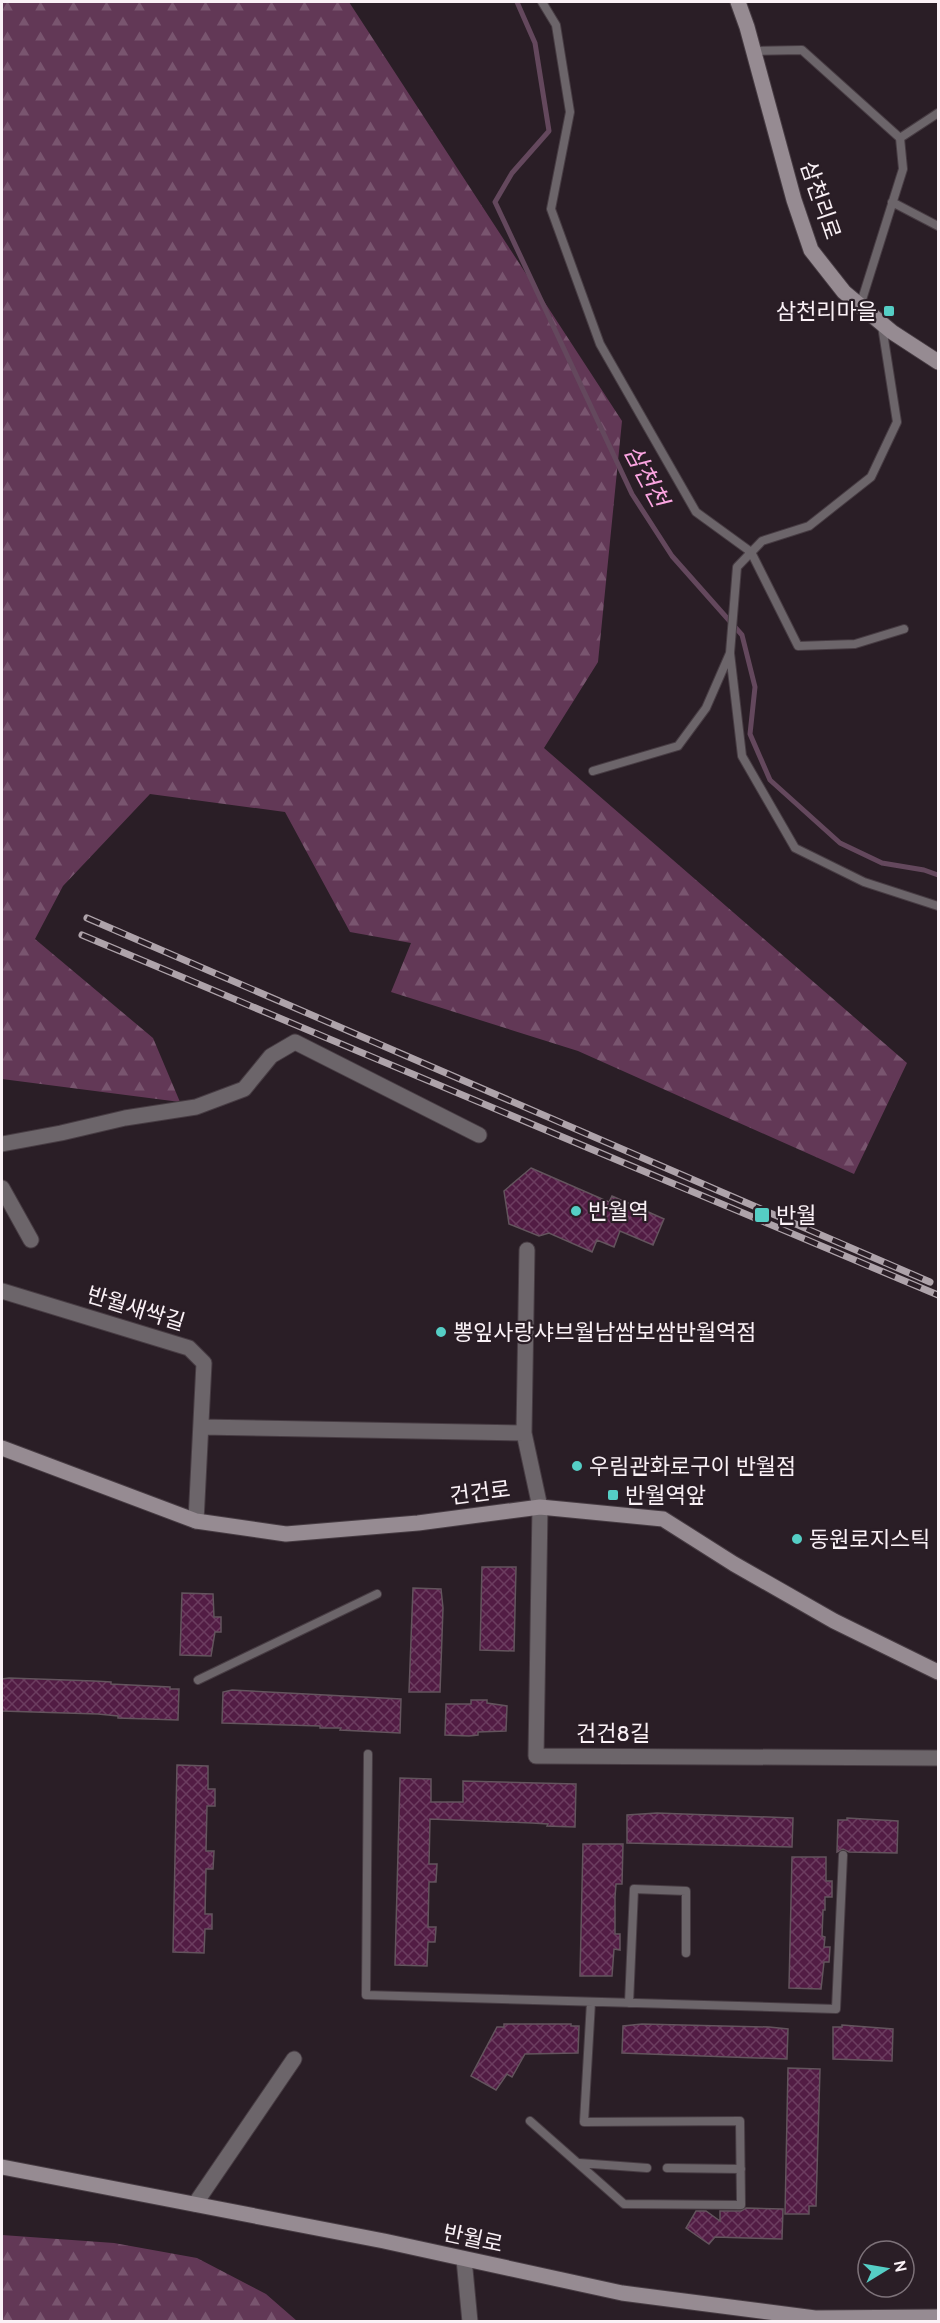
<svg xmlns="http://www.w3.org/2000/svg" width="940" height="2323" font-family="Cabin,'Noto Sans KR',sans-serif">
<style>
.forest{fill:url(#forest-firs)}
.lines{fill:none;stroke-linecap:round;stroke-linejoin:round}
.stream{stroke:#64485d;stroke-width:5}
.building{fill:url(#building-cross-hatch);stroke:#63545d;stroke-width:1.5}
.lane-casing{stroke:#473c43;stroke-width:10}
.street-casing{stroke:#473c43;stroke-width:17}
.secondary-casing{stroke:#473c43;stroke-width:17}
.lane{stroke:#6c656a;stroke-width:8}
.street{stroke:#6c656a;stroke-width:15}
.secondary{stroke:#968b92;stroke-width:15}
.rail-casing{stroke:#aea3aa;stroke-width:7}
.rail{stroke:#2a1e26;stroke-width:4.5;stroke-dasharray:14;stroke-linecap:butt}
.poi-dot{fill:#55cec5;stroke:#2a1e26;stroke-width:2}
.labels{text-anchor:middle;stroke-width:4.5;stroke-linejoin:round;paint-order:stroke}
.street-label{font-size:22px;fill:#faf1f6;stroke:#2a1e26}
.poi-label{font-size:22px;fill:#faf1f6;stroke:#2a1e26;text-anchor:start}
.water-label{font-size:24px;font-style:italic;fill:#fba5e1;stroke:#2a1e26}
</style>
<defs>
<pattern id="forest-firs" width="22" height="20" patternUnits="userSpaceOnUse" patternTransform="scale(1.5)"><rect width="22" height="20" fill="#623856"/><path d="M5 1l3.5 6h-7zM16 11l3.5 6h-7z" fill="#79556f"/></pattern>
<pattern id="building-cross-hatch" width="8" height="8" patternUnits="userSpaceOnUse" patternTransform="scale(1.5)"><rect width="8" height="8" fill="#521c44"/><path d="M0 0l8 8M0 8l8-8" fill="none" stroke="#6c3d60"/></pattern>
</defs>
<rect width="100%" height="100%" fill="#2a1e26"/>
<path class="forest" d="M2,2H349L622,421L598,662L544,748L907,1063L854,1174L578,1051L391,992L411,943L350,932L285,812L150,794L63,886L35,939L153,1038L180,1102L2,1079Z
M2,2235L114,2243L197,2258L266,2294L297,2321H2Z"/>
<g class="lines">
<path class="stream" d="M517,2L535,43L549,131L512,173L495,202L632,494L672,556L742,635L755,687L750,734L770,780L840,843L882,863L924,870L938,875"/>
</g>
<path class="building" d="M531,1168L609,1202L612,1196L664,1219L653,1245L620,1231L614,1247L597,1240L592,1252L549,1233L539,1236L509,1224L504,1191Z
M482,1567H516L514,1651L480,1650Z
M413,1588L441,1589L443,1608L440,1692H409Z
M182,1593L213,1594L214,1617H221V1632H215L211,1656L180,1655Z
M9,1678L94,1681L111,1682V1684L170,1687V1689H179L178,1720L118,1718V1716L98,1714L2,1711V1679Z
M232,1690L401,1699L400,1733L340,1730L341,1728H320V1726L222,1723L223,1692Z
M471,1700H487V1703L507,1706L506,1731L478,1732V1735L469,1736L445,1735L446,1704H471Z
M177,1765L208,1766V1789H215V1806H207L206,1851H214L213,1869H206L205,1914H212V1929H205L204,1953L173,1952Z
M400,1778L431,1779V1802H463V1781L576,1784L575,1827L547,1826L548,1824L532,1823L430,1819L429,1864H437L436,1882H429L428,1927H436L435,1942H428L427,1966L395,1965Z
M657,1813L793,1818L792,1847L627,1843V1815Z
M847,1818L898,1821L897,1853L849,1852L843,1849L837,1852L838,1820H847Z
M583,1844H623L622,1884H616L615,1897V1934H620V1950L614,1949L612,1976H580Z
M792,1857H826V1881H832V1897H825V1910H823L822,1936L825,1937L824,1947H830L829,1962H824L821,1989L789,1988Z
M504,2024H571V2026H579L578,2053L525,2054L512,2077L507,2074L496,2090L471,2076L497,2027H504Z
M642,2024L769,2027L788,2029L787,2059L622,2053L623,2026Z
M842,2025L893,2029L892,2061L833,2059V2027H842Z
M788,2068L820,2069L816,2206H809V2214H785Z
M746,2208L783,2209L782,2239L715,2237L709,2244L686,2228L696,2211H706L720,2221V2211H741Z"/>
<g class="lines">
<g class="lane-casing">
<path id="lane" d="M542,2L556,25L570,112L551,209L600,344L696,512L751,552L798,646L855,644L904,629
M754,51L802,50L900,138
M892,202L938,226
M860,306L903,169L900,138L938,113
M882,326L897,422L871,477L809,526L762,541L737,567L730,653L742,756L795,848L864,882L938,906
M593,771L678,746L706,708L730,653
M198,1680L377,1594
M368,1754L366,1995L836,2009L843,1855
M629,2003L634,1889L686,1891V1953
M530,2121L624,2204L741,2205L740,2121L584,2122L591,2002
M579,2163L647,2168
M667,2168L741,2169"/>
</g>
<g class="street-casing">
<path id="street" d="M2,1144L61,1133L125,1118L196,1107L244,1089L271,1056L295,1042L479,1135
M2,1188L31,1240
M527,1250L524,1433L540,1507L536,1756L938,1758
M2,1291L189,1348L204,1363L196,1521
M201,1427L524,1433
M195,2204L294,2059
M464,2259L470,2322"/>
</g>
<g class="secondary-casing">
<path id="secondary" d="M738,2L747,27L794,200L811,250L844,292L892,332L938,362
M2,1448L196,1521L286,1534L418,1523L540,1507L663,1519L734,1564L834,1621L938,1672
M2,2167L384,2241L622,2293L815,2318L938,2317"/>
</g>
<use href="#lane" class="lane"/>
<use href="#street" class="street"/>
<use href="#secondary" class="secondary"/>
<g class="rail-casing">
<path id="rail" d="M87,918L930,1282
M82,935L938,1295"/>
</g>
<use href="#rail" class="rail"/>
</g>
<g class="poi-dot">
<rect x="883" y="305" width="12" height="12" rx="3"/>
<circle cx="576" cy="1211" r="6"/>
<rect x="754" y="1207" width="16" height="16" rx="3"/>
<circle cx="441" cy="1332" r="6"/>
<circle cx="577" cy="1466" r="6"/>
<rect x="607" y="1489" width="12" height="12" rx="3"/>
<circle cx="797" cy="1539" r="6"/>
</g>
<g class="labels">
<g class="street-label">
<text transform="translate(821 200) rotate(71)" y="8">삼천리로</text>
<text transform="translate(136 1308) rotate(17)" y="8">반월새싹길</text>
<text transform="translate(480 1492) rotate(-7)" y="8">건건로</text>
<text x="613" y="1741">건건8길</text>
<text transform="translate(473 2238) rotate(12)" y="8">반월로</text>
</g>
<g class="poi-label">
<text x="877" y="319" text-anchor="end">삼천리마을</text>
<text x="588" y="1219">반월역</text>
<text x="776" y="1223">반월</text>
<text x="453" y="1340">뽕잎사랑샤브월남쌈보쌈반월역점</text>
<text x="589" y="1474">우림관화로구이 반월점</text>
<text x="625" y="1503">반월역앞</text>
<text x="809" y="1547">동원로지스틱</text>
</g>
<g class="water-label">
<text transform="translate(646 476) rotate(62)" y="8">삼천천</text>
</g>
</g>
<rect width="940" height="2323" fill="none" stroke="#faf1f6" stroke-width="6"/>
<g transform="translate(886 2269) rotate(79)"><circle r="28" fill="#2a1e26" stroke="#7d7279" stroke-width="1.5"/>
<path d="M0-4.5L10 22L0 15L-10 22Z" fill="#55cec5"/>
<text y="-9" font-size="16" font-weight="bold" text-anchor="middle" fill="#faf1f6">N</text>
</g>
</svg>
